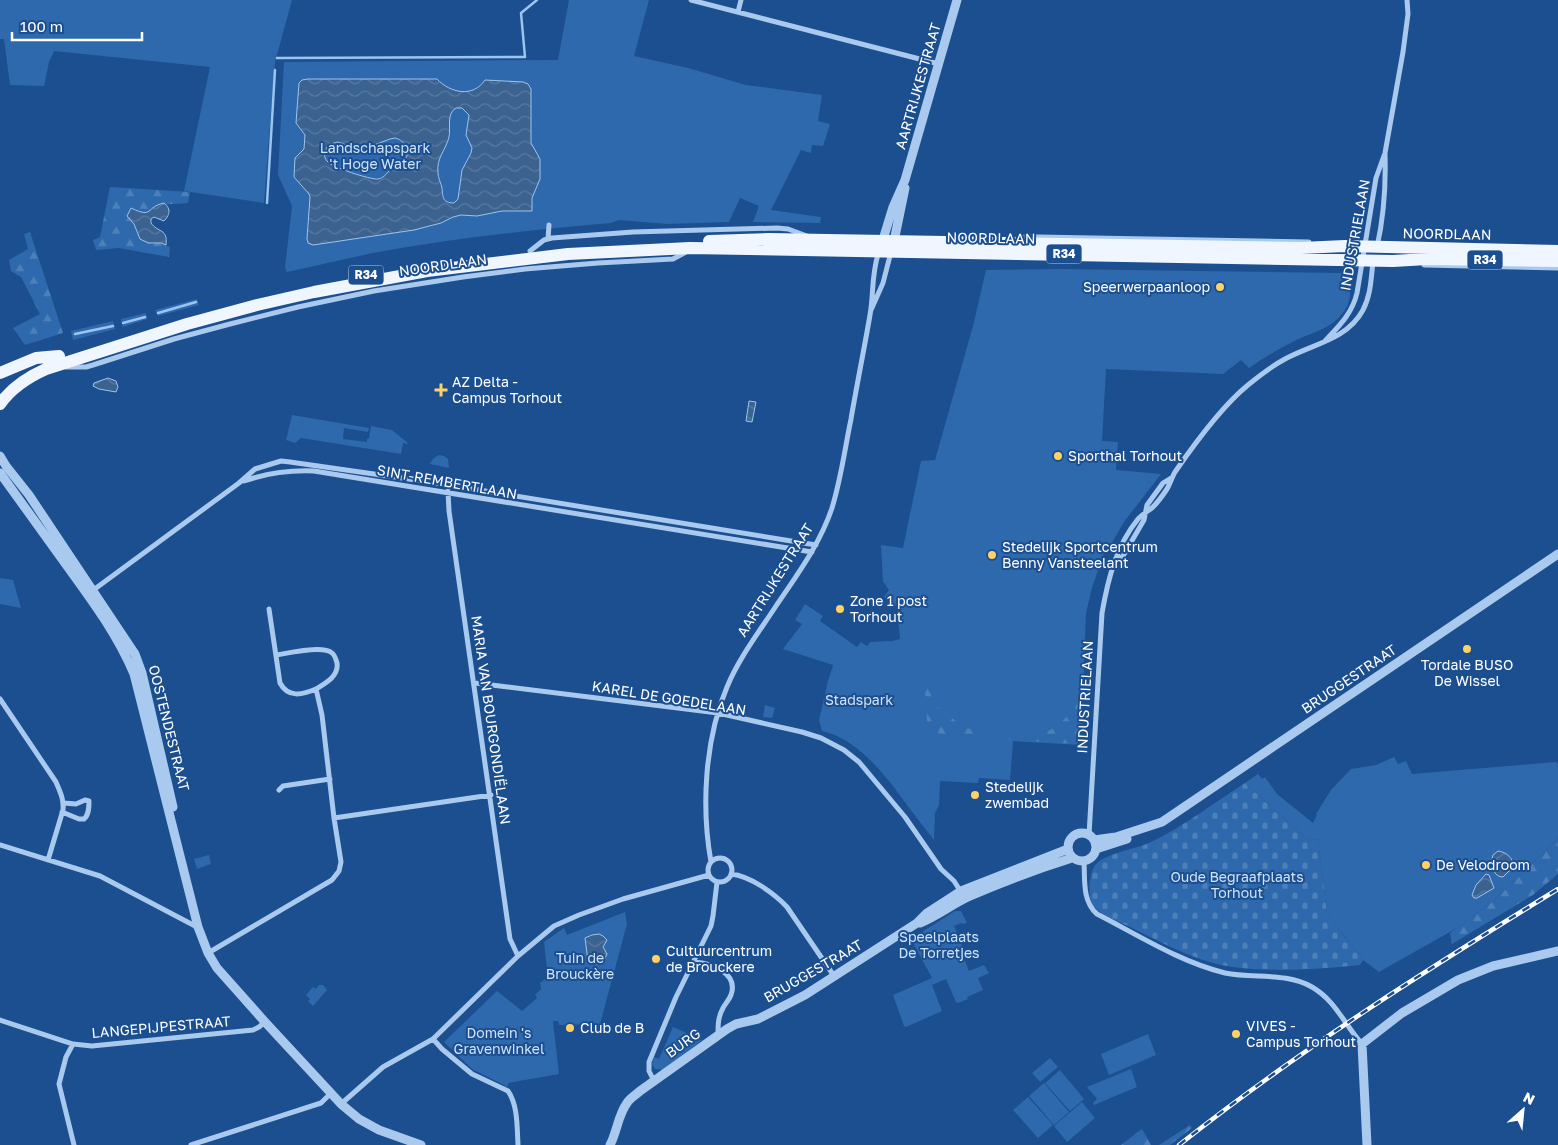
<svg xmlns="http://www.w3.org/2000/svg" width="1558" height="1145" font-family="'Golos Text',sans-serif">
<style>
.green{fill:#2e69ad}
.forest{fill:url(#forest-firs)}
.cemetery{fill:url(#cemetery-stones)}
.water{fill:url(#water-waves);stroke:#9cc4f0;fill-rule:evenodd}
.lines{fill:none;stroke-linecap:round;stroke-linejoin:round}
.stream{stroke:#9cc4f0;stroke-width:2.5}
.minor{stroke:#a9c9ee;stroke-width:5}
.tertiary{stroke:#a9c9ee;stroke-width:9}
.primary{stroke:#f0f6ff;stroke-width:12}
.rail-casing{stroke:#fff;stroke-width:4.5}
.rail{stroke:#1b4f8f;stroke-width:2.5;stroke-dasharray:8;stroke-linecap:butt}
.poi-dot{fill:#ffd166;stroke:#1b4f8f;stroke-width:2}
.labels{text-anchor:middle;stroke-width:4;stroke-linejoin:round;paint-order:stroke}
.shield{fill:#1b4f8f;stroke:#bbcadd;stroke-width:1}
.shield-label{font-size:12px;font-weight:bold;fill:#fff}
.street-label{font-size:14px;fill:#fff;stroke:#1b4f8f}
.park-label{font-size:14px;fill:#cfe3fa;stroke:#1b4f8f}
.poi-label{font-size:14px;fill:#fff;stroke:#1b4f8f;text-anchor:start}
</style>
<defs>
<pattern id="forest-firs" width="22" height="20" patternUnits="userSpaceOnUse" patternTransform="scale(1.25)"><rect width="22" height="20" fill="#2e69ad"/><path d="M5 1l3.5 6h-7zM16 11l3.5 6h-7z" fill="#4d80b9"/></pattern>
<pattern id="cemetery-stones" width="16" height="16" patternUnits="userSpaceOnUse" patternTransform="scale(1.25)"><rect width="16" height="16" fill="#2e69ad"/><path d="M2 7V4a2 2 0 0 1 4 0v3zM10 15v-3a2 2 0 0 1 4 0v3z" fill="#4d80b9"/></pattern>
<pattern id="water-waves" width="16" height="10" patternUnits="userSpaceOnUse" patternTransform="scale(1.25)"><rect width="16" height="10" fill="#3c6290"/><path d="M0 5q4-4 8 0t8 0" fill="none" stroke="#597aa1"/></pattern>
</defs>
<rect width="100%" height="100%" fill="#1b4f8f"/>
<path class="green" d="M0,0H292L275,62L264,203L184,191L210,67L54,51L49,62L44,86L10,85L4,39H0Z
M569,0H649L634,56L688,68L746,85L822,95L818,121L830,124L823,146L812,145L811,153L801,150L771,210L821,217L820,223L753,222L759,206L740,198L729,222L668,224L619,220L611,223C532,230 452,238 373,253C344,259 316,266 287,272L285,267L292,206L278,175L284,62L558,60Z
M1059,269L1343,273C1355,290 1351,308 1335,321C1326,329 1313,333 1303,337C1284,346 1266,356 1249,368L1241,360L1223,374L1106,369L1102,441L1118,442L1116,470L1161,474L1124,522L1110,546L1105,550L1092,588L1086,613L1081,745L1013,741L1010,780L979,778L978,783L940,781L939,805L935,813L934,840C927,831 920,822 913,813C889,781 863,741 822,731L819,720L828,681L833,665L783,649L802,624L795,620L805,604L823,616L820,621L857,647L861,642L867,646L870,642L892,641L900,639L897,607L884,597L889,590L886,586V585L883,582L881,545L903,548L921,461L935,460L973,326L986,270Z
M197,299L199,305L158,316L155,310Z
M146,313L147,319L123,327L121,319Z
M113,321L115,329L73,340L71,331Z
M292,415L369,428L368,432L344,428L343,439L367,442V439L369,438L371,426L392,430L409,444L403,443L401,454L301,438L295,443L286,440Z
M439,455L444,456L448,459L449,468L430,464L433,459Z
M0,578L13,580L21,608L0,604Z
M765,705L775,708L772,718L763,717Z
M1394,757L1398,764L1406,761L1412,774L1556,762L1558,764V838L1495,900L1457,928L1379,972L1363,960L1327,914L1318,840L1306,838L1245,783L1258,774L1262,779L1265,777L1277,794L1313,823L1317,815L1316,814L1331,790L1351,769L1376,765Z
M209,855L211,864L197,869L194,859Z
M955,911H961L967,923L963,924L962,923L954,926L963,948L960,949L969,971L984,965L989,973L978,978L983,990L967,997L968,999L958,1003L956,1002L946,979L932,985L942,1011L906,1027L904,1026L893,995L932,978L911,939Z
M625,912L627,924L600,1024L559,1025L558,1021H553L559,1074L508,1083L507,1088L506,1086L472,1069L444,1042L497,991L522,1011L537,998L535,995L541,989L540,983L548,977L544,942L564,928L567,935Z
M319,985H323L327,990L313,1006L308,1001L310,999L306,995L313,987L316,989Z
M673,1027L702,1040L663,1070L655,1069L652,1064L654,1057L659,1059Z
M1148,1034L1156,1055L1109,1075L1101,1054Z
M1050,1058L1058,1067L1040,1082L1032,1073Z
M1131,1069L1137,1087L1094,1105L1093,1103L1097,1099L1087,1087Z
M1060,1070L1084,1099L1070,1111L1045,1083Z
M1044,1083L1069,1112L1054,1125L1029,1096Z
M1028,1097L1053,1125L1038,1138L1013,1110Z
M1082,1102L1095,1118L1067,1142L1054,1126Z"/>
<path class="forest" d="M110,187L190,192L188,203L158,205L147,213H144L131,208L134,224L148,243H161L170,247L169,257L119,248L96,250L93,240L100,237Z
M30,232L63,333L25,345L13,328L40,314L21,277L11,271L9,260L28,249L24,234Z
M925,687C941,693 932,699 940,711C950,713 955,723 965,727C997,740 1043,746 1067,716C1074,708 1078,698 1082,689L1079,744L957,737C944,736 934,734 927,722Z
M1558,838V874L1533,895L1452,944L1450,933L1495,900Z
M1190,1125L1192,1128L1170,1145H1159Z
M1142,1129L1151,1145H1121Z"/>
<path class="cemetery" d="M1245,783L1306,838L1318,840L1327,914L1363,960L1360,965C1320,969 1280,972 1240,968C1200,964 1165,944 1130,927C1119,922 1103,916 1094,907C1087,898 1089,876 1094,867C1101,854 1136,849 1149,843C1183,827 1214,803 1245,783Z"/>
<path class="water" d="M437,79C450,93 473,98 485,80L523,82L528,84L531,89V143L540,159V179L532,198V211H502L477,216L461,215L453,217L441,223L414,230L313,245L308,243L307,239L310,197L309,194L294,177L295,158L304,149L305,135L296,123L299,83L302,80L308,79ZM456,108H462L469,115L466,135L472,148L471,153L462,170L458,199L454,203C442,203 443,197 442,188C441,183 438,178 438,173C436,158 446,150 449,137C451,127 446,114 456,108ZM395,138C405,140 413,153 403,161C400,164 396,165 393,167C388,171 385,178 378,179C371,180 331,167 327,161C323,157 325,151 327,147L330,144L338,142L361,150L390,139Z
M164,203C172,209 169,216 164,221L154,217L151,219V223C158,233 168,228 166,245L161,243H148L140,239L134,224L127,216L131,208C154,219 145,207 164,203Z
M108,378L116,381L118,387L116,392L99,389L93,386L94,383Z
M749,401L756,402L752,422L746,421Z
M1498,851C1505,852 1511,856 1513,863L1510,870L1503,877C1494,877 1493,868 1491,862L1493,855Z
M1486,874L1489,875L1494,888L1477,898H1474L1472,895L1476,885Z
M599,934L603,936L607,940L603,947L607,954L603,962L596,964L588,961L585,938L592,935Z"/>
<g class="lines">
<path class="stream" d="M277,58L525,57L521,13L537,0
M267,203L275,70
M158,313L196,302
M123,323L145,317
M75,334L113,326"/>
<path class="minor" d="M691,0L939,64
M738,12L741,0
M548,239L549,225
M1018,239L1024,237H1039L1309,242
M1377,247C1384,216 1386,184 1385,153
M530,251L544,240L552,238L633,232L777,228L788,229L807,236
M1424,265L1558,268
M871,310L883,283L891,252
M1325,341C1339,326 1352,314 1357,293L1376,178L1385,153L1403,52L1408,14L1407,0
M66,367H86L93,365L174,339L230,324L298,307L374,291L463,277L525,269L598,263L673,259L686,252
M244,481C267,473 289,470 314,471L812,552
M448,491L449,511L510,939L518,956
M1114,563L1123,556L1144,520L1147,505L1163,483L1171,478
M92,591L239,483L255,469L281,461L290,462L430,482L816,545
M269,609L280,683C288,698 302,695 316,689
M475,683L718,713L802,732L821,738L844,750L859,762L905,817L941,869L954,881L961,892
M0,699L56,782C60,792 64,799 63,810L48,860
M279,790L283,786L330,779
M62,812L79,819H84C89,815 89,807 89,801L85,800L76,804L64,803
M334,818L491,795
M1089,835L1102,613C1108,579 1116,546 1138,519C1143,514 1148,511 1153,507C1158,502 1163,495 1167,489C1170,484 1172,477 1175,472C1195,443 1221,407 1248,385C1259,376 1272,366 1285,359C1312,344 1347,340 1363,310C1371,295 1371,278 1373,262
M0,845L100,876L197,927
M708 870a12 12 0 1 1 24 0a12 12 0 1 1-24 0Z
M1084,861C1085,879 1082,901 1097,914C1138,935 1180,962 1225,973C1254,979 1286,972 1312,987C1336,1001 1344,1024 1362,1044
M711,862C701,806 705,739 727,687C739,658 759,632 776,606C797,575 820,544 832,508C841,479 845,448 851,419C857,384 864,350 870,315C874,292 871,275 879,251
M731,874C750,876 774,893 787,907L834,976
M208,953L332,880L339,871L341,862L334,818L322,715L316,689C326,683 339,676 337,663C336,660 335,655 332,653C323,645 288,653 277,655
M694,962C711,963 739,973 731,995C729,1000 725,1004 723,1008C718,1017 718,1025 718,1034
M0,1020L73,1044L92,1046L253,1030L259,1027L265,1022
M433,1039L442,1049L472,1074L508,1091C518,1105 517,1128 518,1145
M73,1044L66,1057L59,1084L74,1145
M654,1081L649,1071V1062L676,997L711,926L713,916L717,882
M341,1104L383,1067L433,1039L518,956L554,926L579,915L623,899L709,875
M191,1145L321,1103L331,1093"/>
<path class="tertiary" d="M881,246L893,207L905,180L957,0
M893,246L905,188
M0,456L6,466L29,495L135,654L142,673L173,807
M0,473C23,505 46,537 70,570C94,603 118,636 134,674L198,927L208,953L217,968L265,1022L341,1104L359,1119L379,1130L421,1145
M1068 847a14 14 0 1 1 28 0a14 14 0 1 1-28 0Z
M1094,840L1116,837L1162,822L1558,554
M1096,849L1127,839
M920,923C937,916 951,905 968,897C1002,882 1037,869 1072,858
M610,1145C617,1132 618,1115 627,1103C630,1098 636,1095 640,1091L727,1029L736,1024L758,1019L805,995L917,923L927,913L961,891L1068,849
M1367,1145L1362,1044L1402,1013L1458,980L1493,966L1558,951"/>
<path class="primary" d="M709,241L769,239L1301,248L1345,246L1558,251
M0,373L36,358L59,356
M0,404C12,387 28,377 46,369L187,324L257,305L314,292L427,271L568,254L690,248L1393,261L1427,259L1558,261"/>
<g class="rail-casing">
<path id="rail" d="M1179,1145C1299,1050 1428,969 1558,889"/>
</g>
<use href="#rail" class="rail"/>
</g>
<g class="poi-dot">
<circle cx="1220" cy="287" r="5"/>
<path d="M438.5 382.5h5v5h5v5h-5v5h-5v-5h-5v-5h5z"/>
<circle cx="1058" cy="456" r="5"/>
<circle cx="992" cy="555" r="5"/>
<circle cx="840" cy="609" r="5"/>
<circle cx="1467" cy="649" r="5"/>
<circle cx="975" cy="795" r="5"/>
<circle cx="1426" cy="865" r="5"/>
<circle cx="656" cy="959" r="5"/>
<circle cx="570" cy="1028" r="5"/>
<circle cx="1236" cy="1034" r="5"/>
</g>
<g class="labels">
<g class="shield">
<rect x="1046.5" y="244.5" width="35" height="19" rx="4"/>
<rect x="1467.5" y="250.5" width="35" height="19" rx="4"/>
<rect x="348.5" y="265.5" width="35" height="19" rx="4"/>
</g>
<g class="shield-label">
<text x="1064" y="258">R34</text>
<text x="1485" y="264">R34</text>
<text x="366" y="279">R34</text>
</g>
<g class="street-label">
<text transform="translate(918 86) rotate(-74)" y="5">AARTRIJKESTRAAT</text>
<text transform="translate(1447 234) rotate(1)" y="5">NOORDLAAN</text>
<text transform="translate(1355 235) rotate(-80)" y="5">INDUSTRIELAAN</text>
<text transform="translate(991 238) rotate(1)" y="5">NOORDLAAN</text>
<text transform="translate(443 265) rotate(-8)" y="5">NOORDLAAN</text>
<text transform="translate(447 482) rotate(10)" y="5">SINT-REMBERTLAAN</text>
<text transform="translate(775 580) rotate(-58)" y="5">AARTRIJKESTRAAT</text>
<text transform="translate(1349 679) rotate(-34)" y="5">BRUGGESTRAAT</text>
<text transform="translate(1085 697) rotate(-87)" y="5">INDUSTRIELAAN</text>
<text transform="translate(669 698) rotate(9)" y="5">KAREL DE GOEDELAAN</text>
<text transform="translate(491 720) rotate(82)" y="5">MARIA VAN BOURGONDIËLAAN</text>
<text transform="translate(169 728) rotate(76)" y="5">OOSTENDESTRAAT</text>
<text transform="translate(813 971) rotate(-30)" y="5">BRUGGESTRAAT</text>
<text transform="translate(161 1027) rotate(-5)" y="5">LANGEPIJPESTRAAT</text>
<text transform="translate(683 1043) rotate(-36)" y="5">BURG</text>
</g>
<g class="park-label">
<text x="375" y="153">Landschapspark<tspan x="375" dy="16">'t Hoge Water</tspan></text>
<text x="859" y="705">Stadspark</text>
<text x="1237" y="882">Oude Begraafplaats<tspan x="1237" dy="16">Torhout</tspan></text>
<text x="939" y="942">Speelplaats<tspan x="939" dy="16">De Torretjes</tspan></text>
<text x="580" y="963">Tuin de<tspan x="580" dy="16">Brouckère</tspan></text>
<text x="499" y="1038">Domein 's<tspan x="499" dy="16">Gravenwinkel</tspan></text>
</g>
<g class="poi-label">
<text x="1210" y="292" text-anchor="end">Speerwerpaanloop</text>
<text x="452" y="387">AZ Delta -<tspan x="452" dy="16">Campus Torhout</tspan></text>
<text x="1068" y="461">Sporthal Torhout</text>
<text x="1002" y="552">Stedelijk Sportcentrum<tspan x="1002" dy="16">Benny Vansteelant</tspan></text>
<text x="850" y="606">Zone 1 post<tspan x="850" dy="16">Torhout</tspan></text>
<text x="1467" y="670" text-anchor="middle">Tordale BUSO<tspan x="1467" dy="16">De Wissel</tspan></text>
<text x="985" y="792">Stedelijk<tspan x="985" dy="16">zwembad</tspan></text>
<text x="1436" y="870">De Velodroom</text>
<text x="666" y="956">Cultuurcentrum<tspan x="666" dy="16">de Brouckere</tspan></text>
<text x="1246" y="1031">VIVES -<tspan x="1246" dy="16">Campus Torhout</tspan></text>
<text x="580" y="1033">Club de B</text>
</g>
</g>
<g transform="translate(1523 1110) rotate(27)" stroke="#1b4f8f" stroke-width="4" paint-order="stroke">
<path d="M0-4L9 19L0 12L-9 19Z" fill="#ffffff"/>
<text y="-8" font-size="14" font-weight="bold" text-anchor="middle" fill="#ffffff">N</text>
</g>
<path d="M12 32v8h130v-8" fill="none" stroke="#ffffff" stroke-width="2.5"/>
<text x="20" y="32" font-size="15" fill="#ffffff" stroke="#1b4f8f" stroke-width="4" paint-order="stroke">100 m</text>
</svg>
